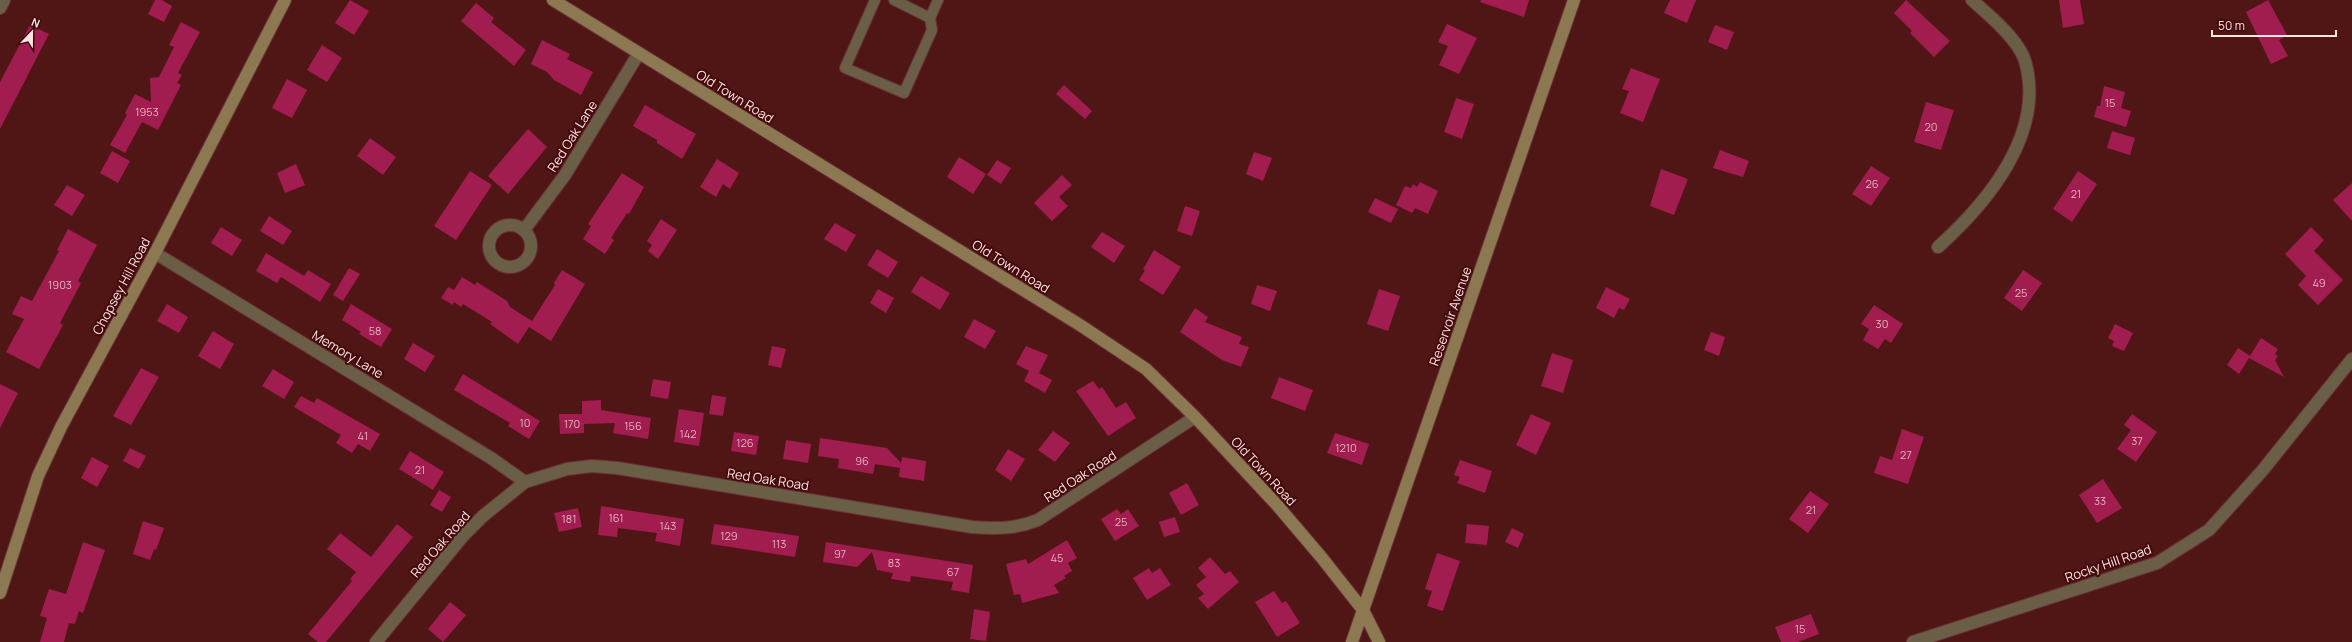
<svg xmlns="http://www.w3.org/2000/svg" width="2352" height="642" font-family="Manrope,sans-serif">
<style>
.building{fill:#a11c4f}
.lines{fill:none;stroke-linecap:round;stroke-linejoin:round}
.lane-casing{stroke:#683333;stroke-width:12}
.street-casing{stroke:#683333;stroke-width:14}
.secondary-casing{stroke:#683333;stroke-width:14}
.lane{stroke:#6a5e46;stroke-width:10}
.street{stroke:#6a5e46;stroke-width:12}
.secondary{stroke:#8c7952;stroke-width:12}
.labels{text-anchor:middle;stroke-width:4;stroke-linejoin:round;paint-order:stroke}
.number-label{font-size:11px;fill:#e6b3be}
.street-label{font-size:13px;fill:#fde5e3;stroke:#440a0c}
</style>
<rect width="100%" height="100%" fill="#501616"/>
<path class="building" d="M155,0H162L172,6L164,22L148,14Z
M350,0L369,11L354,35L335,23Z
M1481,0H1529L1524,17L1480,2Z
M1670,0H1696L1687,23L1664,13Z
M1906,0L1950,41L1934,57L1910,33L1912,31L1894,13Z
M2059,0H2080L2084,24L2063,28Z
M2268,0L2287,35L2279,40L2288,56L2271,64L2246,12Z
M476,3L494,18L491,22L526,50L514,66L461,21Z
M181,22L200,32L178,73L182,75L177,83L181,85L158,130L142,122L125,153L110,145L127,115L125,113L135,94L151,102L150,78L159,77L174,47L169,45Z
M1447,24L1477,38L1459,74L1439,65L1448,46L1438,42Z
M30,25L49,34L0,129V82Z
M1715,25L1734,32L1727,50L1708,42Z
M542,40L570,54L567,59L593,72L581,95L554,80L547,72L531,64Z
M322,45L342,58L327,82L307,70Z
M1631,68L1660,79L1643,122L1620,113L1629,91L1622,89Z
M287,79L307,90L292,118L272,108Z
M1064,85L1092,111L1085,119L1056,94Z
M2104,86L2125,92L2121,108L2131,111L2126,127L2094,117L2097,106H2100Z
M1456,98L1474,104L1462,139L1444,132Z
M1926,102L1954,110L1941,150L1914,142Z
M645,105L696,134L682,159L657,143V140L633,126Z
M528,129L547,147L508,194L488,176Z
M2112,131L2135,138L2130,155L2107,148Z
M370,138L396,157L383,175L357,156Z
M1720,150L1749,161L1743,177L1713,168Z
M112,151L130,161L118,183L100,173Z
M1254,152L1272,158L1263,181L1246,174Z
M959,157L986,174L973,194L947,177Z
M717,159L739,173L730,189L723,184L716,197L700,187Z
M997,160L1011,168L1001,184L987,175Z
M296,164L305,185L285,193L277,173Z
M1871,166L1890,178L1871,206L1852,194Z
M1661,169L1688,179L1674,215L1650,206Z
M470,171L492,185L456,240L434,226Z
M2078,171L2097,184L2072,222L2053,209Z
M622,173L644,187L629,214L627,213L611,238L614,240L605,254L583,239L591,226L588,224Z
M1062,175L1072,185L1059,197L1068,206L1052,221L1034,203Z
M1420,182L1438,191L1428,214L1415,208L1412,213L1396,205L1405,186L1411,188L1413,184L1417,187Z
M2352,183V221L2333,200Z
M67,185L85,195L72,216L54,205Z
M1375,198L1398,209L1391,223L1368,212Z
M1185,206L1200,211L1192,236L1177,231Z
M269,216L292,231L283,245L260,231Z
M661,219L677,230L658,259L648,251L652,245L647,241Z
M835,223L856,235L846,252L824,239Z
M221,227L242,240L232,256L211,243Z
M2311,227L2324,240L2314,251L2343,280L2318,305L2298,285L2306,276L2285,254Z
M68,229L97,245L78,281L81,283L60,323L63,325L39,369L6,352L24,319L12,314L21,296L32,301L59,251L57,250Z
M1102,232L1125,246L1114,263L1091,247Z
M877,249L898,262L888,278L867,265Z
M1154,250L1181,267L1163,295L1139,280L1145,270L1143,269Z
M266,253L304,276L308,270L331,284L320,302L281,277L277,283L256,271Z
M349,268L360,274L343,301L333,295Z
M562,270L585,284L551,341L529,327L518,344L490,324L492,322L463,304L461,307L454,302L453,305L441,298L448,287L454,290L462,277L475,285L477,282L507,301L510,307L532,321L555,285L554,283Z
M2023,270L2042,283L2022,311L2004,298Z
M921,276L950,293L940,310L911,292Z
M1257,285L1277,291L1270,311L1251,304Z
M1606,287L1630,299L1624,310L1619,308L1614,318L1596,308Z
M878,289L894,298L886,313L870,303Z
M1379,289L1400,296L1388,331L1367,324Z
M167,304L188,317L179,333L157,321Z
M351,304L392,329L381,347L359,334L361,332L342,320Z
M1874,305L1903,324L1891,343L1885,339L1878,349L1863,340L1869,329L1861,324Z
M1195,308L1208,317L1205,322L1242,337L1239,344L1249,347L1241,367L1222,360L1180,332Z
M974,319L996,331L985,349L964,337Z
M2115,324L2133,333L2124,351L2112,346L2114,341L2108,338Z
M213,331L234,344L220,369L198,356Z
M1711,332L1725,337L1719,356L1704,350Z
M2261,338L2278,349L2275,354L2278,356L2275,360L2284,377L2249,358L2239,374L2227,365L2238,348L2250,356Z
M413,343L435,356L425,372L404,359Z
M772,346L786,349L781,368L768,365Z
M1026,346L1048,355L1039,373L1052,380L1045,393L1024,381L1029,371L1016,364Z
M1552,353L1573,360L1563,393L1541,386Z
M141,368L159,377L131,425L113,416Z
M273,369L294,382L284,399L262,386Z
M463,374L540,421L529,439L508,426L510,423L454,390Z
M1279,377L1313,390L1305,411L1271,398Z
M653,379L671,382L668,399L650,396Z
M1093,381L1099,389L1102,387L1116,408L1126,402L1136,418L1108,436L1076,391Z
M0,384L18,393L0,428Z
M712,395L726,397L723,416L709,414Z
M301,396L314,403L317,398L380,434L370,451L358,444L352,453L336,443L341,435L294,407Z
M601,400V410L651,418L648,439L613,433L615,423L584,424V433L560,434L559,414H582V401Z
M679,409L704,413L699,446L674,442Z
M1531,414L1551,423L1536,455L1516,445Z
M2132,414L2157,432L2136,462L2117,449L2131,430L2124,425Z
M1902,429L1924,437L1908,484L1874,473L1880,456L1892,460Z
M1053,431L1070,443L1055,462L1038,450Z
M734,432L759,436L756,455L731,451Z
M1335,433L1369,444L1362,465L1327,453Z
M820,438L887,448L901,463L902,457L926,461L924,481L899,477L900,468L875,464L873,474L838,468L839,459L818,456Z
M786,440L811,444L808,463L783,459Z
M130,448L146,456L139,469L123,461Z
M1008,449L1025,459L1011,481L995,470Z
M410,451L444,472L433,490L399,469Z
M92,457L109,466L97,487L81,478Z
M1460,460L1492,471L1485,493L1457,483L1460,477L1454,475Z
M2103,479L2122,508L2097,523L2079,495Z
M1187,483L1199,505L1181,515L1169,493Z
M439,490L451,497L442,512L430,505Z
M1810,491L1829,504L1808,533L1789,519Z
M601,506L684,519L680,546L655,541L657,533L618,528L617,537L598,535Z
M578,508L582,527L559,532L554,513Z
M1117,509L1121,514L1128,509L1139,526L1115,541L1101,519Z
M1175,517L1180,532L1164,537L1159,522Z
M143,521L164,528L156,550L154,549L150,560L133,554Z
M397,524L413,537L326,642H318L308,634L352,581L350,579L356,572L327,549L340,533L371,557Z
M714,524L799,536L795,557L711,544Z
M1467,524L1489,526L1487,545L1465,543Z
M1512,528L1524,534L1518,548L1505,542Z
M1067,540L1077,558L1068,563L1072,571L1064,576L1066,578L1054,585L1059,593L1022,603L1020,594L1014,595L1006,564L1026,559L1028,564Z
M83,542L105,550L83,613L79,611L75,624L69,623L64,642H40L47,618L40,616L49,589L66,594Z
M826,542L973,565L969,593L951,590L953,582L911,576L910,582L891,579L893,573L877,570L872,552L857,567L823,562Z
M1437,553L1460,561L1443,611L1427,606L1432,591L1425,589Z
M1210,557L1225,574L1230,571L1239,582L1208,609L1198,598L1204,594L1196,585L1206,577L1198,568Z
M1149,568L1152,573L1160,568L1171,585L1147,600L1133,578Z
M1274,591L1282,603L1286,601L1300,623L1277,637L1255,602Z
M450,602L466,615L443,642L428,629Z
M974,609L990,612L986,641L970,639Z
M1811,614L1819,634L1798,642H1781L1775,627Z"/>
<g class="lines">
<g class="lane-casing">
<path id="lane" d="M875,0L845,68L904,93L932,30L930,18
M894,0L930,18L938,0"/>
</g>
<g class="street-casing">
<path id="street" d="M0,8L4,0
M489 246a21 21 0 1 1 42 0a21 21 0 1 1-42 0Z
M524,230L565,175L639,53
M1938,247C1987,203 2046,133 2025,61C2019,40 1988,14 1972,0
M155,253L491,458L525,482
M376,642L463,536L483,516L525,482L567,469L592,466L617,468L972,527C996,529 1015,529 1038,520L1195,417
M1913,642L2157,563L2209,530L2262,471L2352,359"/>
</g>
<g class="secondary-casing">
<path id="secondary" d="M553,0L1080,325L1146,369L1195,417L1277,505L1322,558L1363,610L1379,642
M0,593L38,476L61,427L155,253L285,0
M1352,642L1574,0"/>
</g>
<use href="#lane" class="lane"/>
<use href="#street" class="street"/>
<use href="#secondary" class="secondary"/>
</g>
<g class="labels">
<g class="number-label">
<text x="2110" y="107">15</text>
<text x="147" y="116">1953</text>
<text x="1931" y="131">20</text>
<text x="1872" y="188">26</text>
<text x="2076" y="198">21</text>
<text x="2319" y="287">49</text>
<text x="60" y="289">1903</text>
<text x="2021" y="297">25</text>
<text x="1882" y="328">30</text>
<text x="375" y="335">58</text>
<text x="525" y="427">10</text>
<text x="572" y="428">170</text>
<text x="633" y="430">156</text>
<text x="688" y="438">142</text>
<text x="363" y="440">41</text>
<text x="2137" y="445">37</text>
<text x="745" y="447">126</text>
<text x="1346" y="452">1210</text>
<text x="1906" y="459">27</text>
<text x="862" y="465">96</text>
<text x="420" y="474">21</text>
<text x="2100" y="505">33</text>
<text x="1811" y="514">21</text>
<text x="616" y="522">161</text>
<text x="569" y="523">181</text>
<text x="1121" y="526">25</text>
<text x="668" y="530">143</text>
<text x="729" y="540">129</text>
<text x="779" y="548">113</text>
<text x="840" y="558">97</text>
<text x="1057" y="562">45</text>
<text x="894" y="567">83</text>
<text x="953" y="576">67</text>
<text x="1800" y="633">15</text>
</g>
<g class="street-label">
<text transform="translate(735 96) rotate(32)" y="5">Old Town Road</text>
<text transform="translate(572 136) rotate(-58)" y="5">Red Oak Lane</text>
<text transform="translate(1011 266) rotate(32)" y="5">Old Town Road</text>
<text transform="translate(121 286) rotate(-62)" y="5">Chopsey Hill Road</text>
<text transform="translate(1450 316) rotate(-71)" y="5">Reservoir Avenue</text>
<text transform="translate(348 354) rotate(31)" y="5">Memory Lane</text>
<text transform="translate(1264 471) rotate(47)" y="5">Old Town Road</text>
<text transform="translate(1080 476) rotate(-33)" y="5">Red Oak Road</text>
<text transform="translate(768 479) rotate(9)" y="5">Red Oak Road</text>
<text transform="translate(440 544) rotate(-49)" y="5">Red Oak Road</text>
<text transform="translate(2108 563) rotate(-19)" y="5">Rocky Hill Road</text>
</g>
</g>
<g transform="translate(32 32) rotate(22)" stroke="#440a0c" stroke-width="3" paint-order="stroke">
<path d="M0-3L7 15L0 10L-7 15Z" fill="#fde5e3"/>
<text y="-6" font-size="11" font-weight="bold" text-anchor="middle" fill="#fde5e3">N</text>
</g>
<path d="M2212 30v6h124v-6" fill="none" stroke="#fde5e3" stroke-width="2"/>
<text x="2218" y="30" font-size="12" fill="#fde5e3" stroke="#440a0c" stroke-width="3" paint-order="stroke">50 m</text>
</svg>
